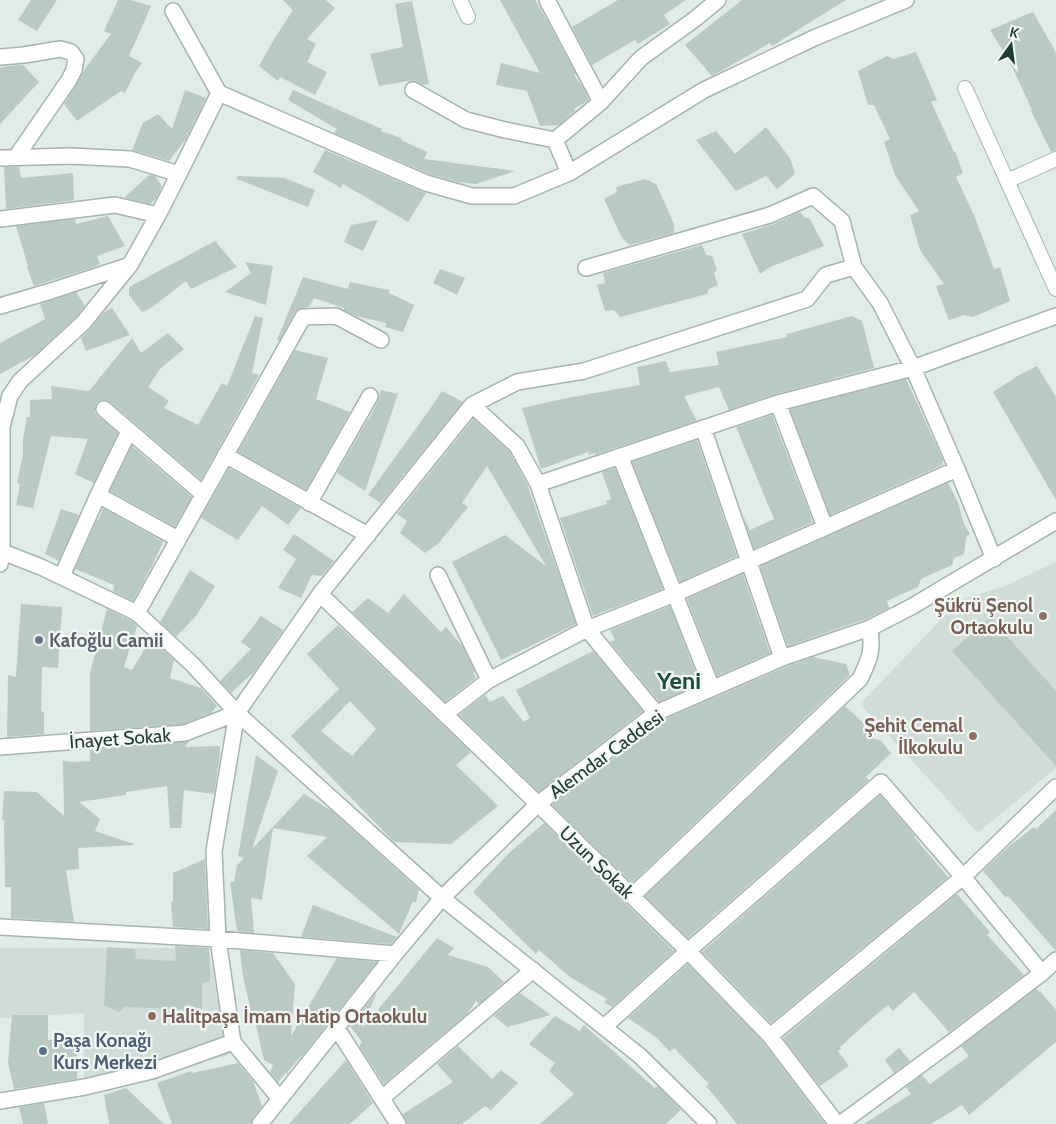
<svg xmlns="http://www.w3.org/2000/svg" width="1056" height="1124" font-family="Cabin,sans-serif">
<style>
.built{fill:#d0dcd5}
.building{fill:#bac9c2;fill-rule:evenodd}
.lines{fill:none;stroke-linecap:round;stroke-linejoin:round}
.service-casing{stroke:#a5b4ad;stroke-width:16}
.minor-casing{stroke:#a5b4ad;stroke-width:18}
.tertiary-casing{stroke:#a5b4ad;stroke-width:18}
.service{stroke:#fff;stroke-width:14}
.minor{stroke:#fff;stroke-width:15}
.tertiary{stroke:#fff;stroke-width:15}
.education-dot{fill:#8d6e63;stroke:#f2f8f5;stroke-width:2}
.worship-dot{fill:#6b7280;stroke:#f2f8f5;stroke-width:2}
.service-dot{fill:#5c6f8a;stroke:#f2f8f5;stroke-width:2}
.labels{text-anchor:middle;stroke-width:4.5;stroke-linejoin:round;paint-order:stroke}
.education-label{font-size:19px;font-weight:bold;fill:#785e54;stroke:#f2f8f5;text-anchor:end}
.worship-label{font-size:19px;font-weight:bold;fill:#5b616d;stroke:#f2f8f5;text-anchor:start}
.street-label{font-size:19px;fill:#223c33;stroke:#f2f8f5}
.service-label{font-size:19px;font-weight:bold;fill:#4e5e75;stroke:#f2f8f5;text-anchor:start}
.district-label{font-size:24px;font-weight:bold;fill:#1f4e3e;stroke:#f2f8f5}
</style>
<rect width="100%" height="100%" fill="#e2ece7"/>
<path class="built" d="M1056,562V768L978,833L860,704L960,600L1005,586Z
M0,948H209L227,1056L84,1081V1013L0,1018Z"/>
<path class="building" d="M31,0H57L37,31L18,20Z
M118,0H131L151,6L129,56L142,63L136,71L125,93L121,91L77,121L64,104L77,84L84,70L111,34L104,31Z
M283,0H326L335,8L307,39L316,44L307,62L327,72L315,95L280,77L278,81L259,66L273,41L293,10Z
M500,0H535L543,13L576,74L574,75L582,86L589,100L574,109L575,111L559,125L540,126L527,91L496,85L501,63L540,73Z
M618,0H686L664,15L670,24L638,44L635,40L592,65L572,27Z
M742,0H846L772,46L770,43L712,76L685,45Z
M412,1L429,84L423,85L412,81L408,82V81L379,86L370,54L403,47L395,4Z
M1033,12L1052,45L1056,53V150L1051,152L1031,111L1032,110L1010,62L990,30Z
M916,52L937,100L931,102L954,152H955L963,173L956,177L974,215L994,269L1000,267L1010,301L973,317L964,315L949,320L936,286L944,284L920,250L910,215L919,211L895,175L884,142L890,139L874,105H868L858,71L887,56L894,59Z
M23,65L39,82L0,124V68L7,66Z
M185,90L206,98L186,139L169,161L132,150L143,123L158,114L172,129Z
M293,90L382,129L381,131L401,138V140L427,152L424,159L515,171L476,184L457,182L429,174L334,133L337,129L288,100Z
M766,127L790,158L795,174L777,189L766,176L736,191L696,140L716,131L735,154Z
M325,150L426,193L408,222L343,184L341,188L313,172Z
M4,167H19L21,178L73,173L74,200L6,209Z
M149,175L155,176L162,186L156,199L150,204L129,199L125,197Z
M237,176L284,178L315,190L308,207L237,179Z
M645,179L656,184L674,224V233L630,245L622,238L604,199L617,192L616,187Z
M800,212L804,217L810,219L824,246L770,267L760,274L742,234L774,224Z
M108,216L125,246L97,256L100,264L94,267L34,286L27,267L28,266L16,226L75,219L76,224Z
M378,220L363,251L344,242L351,225Z
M215,241L237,267L191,289L186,281L151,308L142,312L129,295V287Z
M702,245L706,255L712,256L717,270L714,273L718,285L709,289L707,294L620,317L614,310L605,311L597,285L605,283L603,273Z
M245,262L273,266L266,305L225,292L251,273Z
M440,269L465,278L457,295L433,283Z
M303,277L348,289L350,282L389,290V293L414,305L403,332L385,327L386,323L356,316L344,310V308L314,298L309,307L299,309L295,312L279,341L277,340Z
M76,292L85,306L76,317L35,355L0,374V343L45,319L40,304Z
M112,308L130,335L86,351L81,338L90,329L103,313Z
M255,316L263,318L252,373L259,375L201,480L110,402L106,400H101L97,403L95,407V413L98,416L118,433L94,483L75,474L88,439L51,436L33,508L16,505L20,484L17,483L23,454V439L27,417H30V400L52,399L51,386L89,391L132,338L141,353L168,333L184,349L160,369L148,387L169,401L164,408L198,425L222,383L227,386Z
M852,316L862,321L874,368L776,394L729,410L719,387L684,396L697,421L595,455V453L589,455L588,452L541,469L522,408L567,398L640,385L637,367L666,361L670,372L719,365L716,352L787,337V334Z
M295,350L328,358L316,399L350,412L306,490L238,452Z
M1037,366L1056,397V500L993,392L1019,375Z
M906,379L943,460L942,465L830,515L790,409Z
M381,390L398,394L365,491L337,473L368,419H369L378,401Z
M442,391L463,402L381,503L368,495L432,406Z
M772,415L813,522L754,549L743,515L750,530L774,519L736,427Z
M473,419L510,452L527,484L576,624L501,660L452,562L505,535L546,566L487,466L462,503L468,507L438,544L425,553L400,533L407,521L397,514Z
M697,440L737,556L680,582L632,462Z
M132,446L192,497L175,526H174L110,491Z
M229,468L301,508L288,525L262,506L238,540L201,518Z
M615,468L663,589L593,616L560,518L607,504L606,501L611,499L602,472Z
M948,483L958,502L964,524L970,534L966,537L964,554L954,558L952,565L921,579L918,587L887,601L889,608L866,619L788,646L760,566Z
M103,508L163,542L152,566L133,601L113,591L114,585L75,569L97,520L98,521Z
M61,509L79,515L59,561L45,554Z
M294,534L334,561L322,576L312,575L301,598L278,588L296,559L283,550Z
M190,570L215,586L196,616L176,637L160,622Z
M743,574L770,653L717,676L687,599Z
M404,594L441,632L446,627L463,647L475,672L473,673L476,678L445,702L352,612L368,598L388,613Z
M21,604L62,607L58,668L42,667L41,711L44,712V734L7,737L8,675L16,677Z
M670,606L700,684L659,702L610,642L615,640L610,630Z
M107,609L132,621L137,626L124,667L132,670L151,639L174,660L170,678L201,688L217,706L211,713L183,724L90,731V673Z
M261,616L283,630L257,669L231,693L220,681L251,649L241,642Z
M990,617L1056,691V766L952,651Z
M338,625L471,752L456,765L498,806L451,844L394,842L291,736L339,689L307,654ZM350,701L376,729L352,756L321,731Z
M593,651L643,711L539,792L459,715L485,695L490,702L503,696L524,722L530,718L516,690Z
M813,657L846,664L850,675L632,883L552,805L661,721L785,667Z
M845,706L872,731L874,739L880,740L891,753L866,777L869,780L688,938L645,896Z
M189,741L185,747L220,746V755L214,794L184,790L181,828H170L167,786L126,792V795L79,802L100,819L95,831L134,844V845L78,848L79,869L66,870L74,922L11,918V887H5L4,820H2L4,791L37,792L64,816L63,761L72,762L90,761V750Z
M256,755L278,771L252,849L304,794L332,811L419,890L416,903L413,901L399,934L307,856L327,837L273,828L262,900L251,898L254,933L237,931L230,882H234L237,865L244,858L238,856Z
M880,795L915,836L914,837L948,877L771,1023L702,952Z
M1056,810V951L1008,896L1006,898L983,871L1008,847L1034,827L1036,829Z
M544,823L674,951L612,1007L604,1002L607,999L570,977L539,950L536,954L473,892L508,854Z
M205,859L208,929L173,927L171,902H173V873Z
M957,894L990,932L987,935L1024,975L949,1032L914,992L893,1011L888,1005L870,1020L840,1047L841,1049L838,1051L849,1066L820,1086L783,1038Z
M313,905L397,937L391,944L301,937Z
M437,938L454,948L448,955L488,967L504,982L479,1004L476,1001L467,1014L384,1084L359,1046L362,1042L350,1026L377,992L362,1029Z
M175,946L209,948L210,981L202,983V1010L125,1007L119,1012L104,1005L107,947L135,949L136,959L176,961Z
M240,950L273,953L295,984L291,1036L337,958L377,962L306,1051L288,1071V1074L286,1073L278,1082L270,1072L273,1065L264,1060L255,1021L251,1011L243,977Z
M688,964L763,1042L825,1124H737L718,1100L706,1086L709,1084L674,1048L670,1052L657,1038L628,1018Z
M1036,989L1039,992L1040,991L1056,1010V1042L969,1115L962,1105L931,1124H864L911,1094L906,1087L922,1075L930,1084L969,1056L961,1046Z
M520,993L551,1015L507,1027L494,1016Z
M12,1015H48V1040L77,1038V1079L14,1089L8,1063Z
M555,1016L580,1031L584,1025L655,1088L658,1086L681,1110L666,1124H540L574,1094L549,1071L555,1063L529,1044Z
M458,1046L492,1079L501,1070L518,1083L491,1110L485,1106L462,1124H407L403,1114L453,1082L437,1064Z
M899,1048L910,1061L894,1073L885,1060Z
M346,1060L373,1103L350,1124H289Z
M238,1063L253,1081L262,1106L253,1118L251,1124H172L157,1083L191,1071L192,1073Z
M126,1088L164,1124H109L104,1095Z
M44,1103L48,1124H23L19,1107Z"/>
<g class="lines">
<g class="service-casing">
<path id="service" d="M460,0L468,17
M965,88L1056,289
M1007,181L1056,159"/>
</g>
<g class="minor-casing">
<path id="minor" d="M547,0L601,102
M0,57L24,55L60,49L71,52L76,59L74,70L69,80L16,157
M413,90L466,120L505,130L555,140L601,102L641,58L695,19L718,0
M219,93L426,183L472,196H514L569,173L704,90L814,38L906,0
M555,140L569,173
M0,158L71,156L130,159L179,174
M0,219L115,205L158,215L179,174L219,93L173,11
M586,268L770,215L813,196L842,221L854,267L880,303L913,368L957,469L994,559
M0,306L51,291L130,265
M778,403L825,527
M472,405L517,446L538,484L587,629L656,713
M104,409L203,494
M703,428L782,658
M225,455L368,535
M620,456L712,688
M538,484L778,403L913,368L1056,316
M98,495L178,539
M309,503L370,396
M0,564L2,552V427L10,396L20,381L83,323L130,265L158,215
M438,575L489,680
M62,576L98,495L129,431
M320,594L538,804L688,951L770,1036L837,1124
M137,613L303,317L336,316L381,340
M445,714L489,680L587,629L675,594L957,469
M0,747L185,733L237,713
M632,896L860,679C870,658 873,652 870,628
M0,927L218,939L395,954
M336,1027L398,1124
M604,1027L688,951L881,782L963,877L1042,973
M770,1036L963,877L1056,787
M382,1098L533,970
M280,1099L233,1042L218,939L214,851L237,713L320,594L472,405L517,382L584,371L807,299L826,275L854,267
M0,1101L85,1087L152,1071L233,1042
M260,1124L395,954L442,898
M840,1124L953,1041L1042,973L1056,960"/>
</g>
<g class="tertiary-casing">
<path id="tertiary" d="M0,551L41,567L137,613L193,665L237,713L442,898L640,1056L709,1124
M442,898L538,804L656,713L782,658L870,628L911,607L1056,521"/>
</g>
<use href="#service" class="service"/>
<use href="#minor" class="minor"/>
<use href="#tertiary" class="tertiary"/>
</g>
<g class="education-dot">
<circle cx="1043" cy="616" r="5"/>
<circle cx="973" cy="736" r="5"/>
<circle cx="152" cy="1016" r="5"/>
</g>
<circle class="worship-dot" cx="39" cy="640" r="5"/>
<circle class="service-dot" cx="43" cy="1051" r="5"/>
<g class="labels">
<g class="education-label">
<text x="1033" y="612">Şükrü Şenol<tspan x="1033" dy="22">Ortaokulu</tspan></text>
<text x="963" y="732">Şehit Cemal<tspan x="963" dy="22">İlkokulu</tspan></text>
<text x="162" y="1023" text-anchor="start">Halitpaşa İmam Hatip Ortaokulu</text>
</g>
<g class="worship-label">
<text x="49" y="647">Kafoğlu Camii</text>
</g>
<g class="street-label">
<text transform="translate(120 738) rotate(-4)" y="7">İnayet Sokak</text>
<text transform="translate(606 754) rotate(-36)" y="7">Alemdar Caddesi</text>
<text transform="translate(597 862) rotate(44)" y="7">Uzun Sokak</text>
</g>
<g class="service-label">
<text x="53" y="1047">Paşa Konağı<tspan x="53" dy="22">Kurs Merkezi</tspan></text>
</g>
<g class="district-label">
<text x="679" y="689">Yeni</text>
</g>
</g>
<g transform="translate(1011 45) rotate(14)" stroke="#f2f8f5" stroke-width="4" paint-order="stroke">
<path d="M0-4L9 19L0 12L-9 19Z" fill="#223c33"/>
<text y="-8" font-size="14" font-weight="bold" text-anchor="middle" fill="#223c33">K</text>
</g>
</svg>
